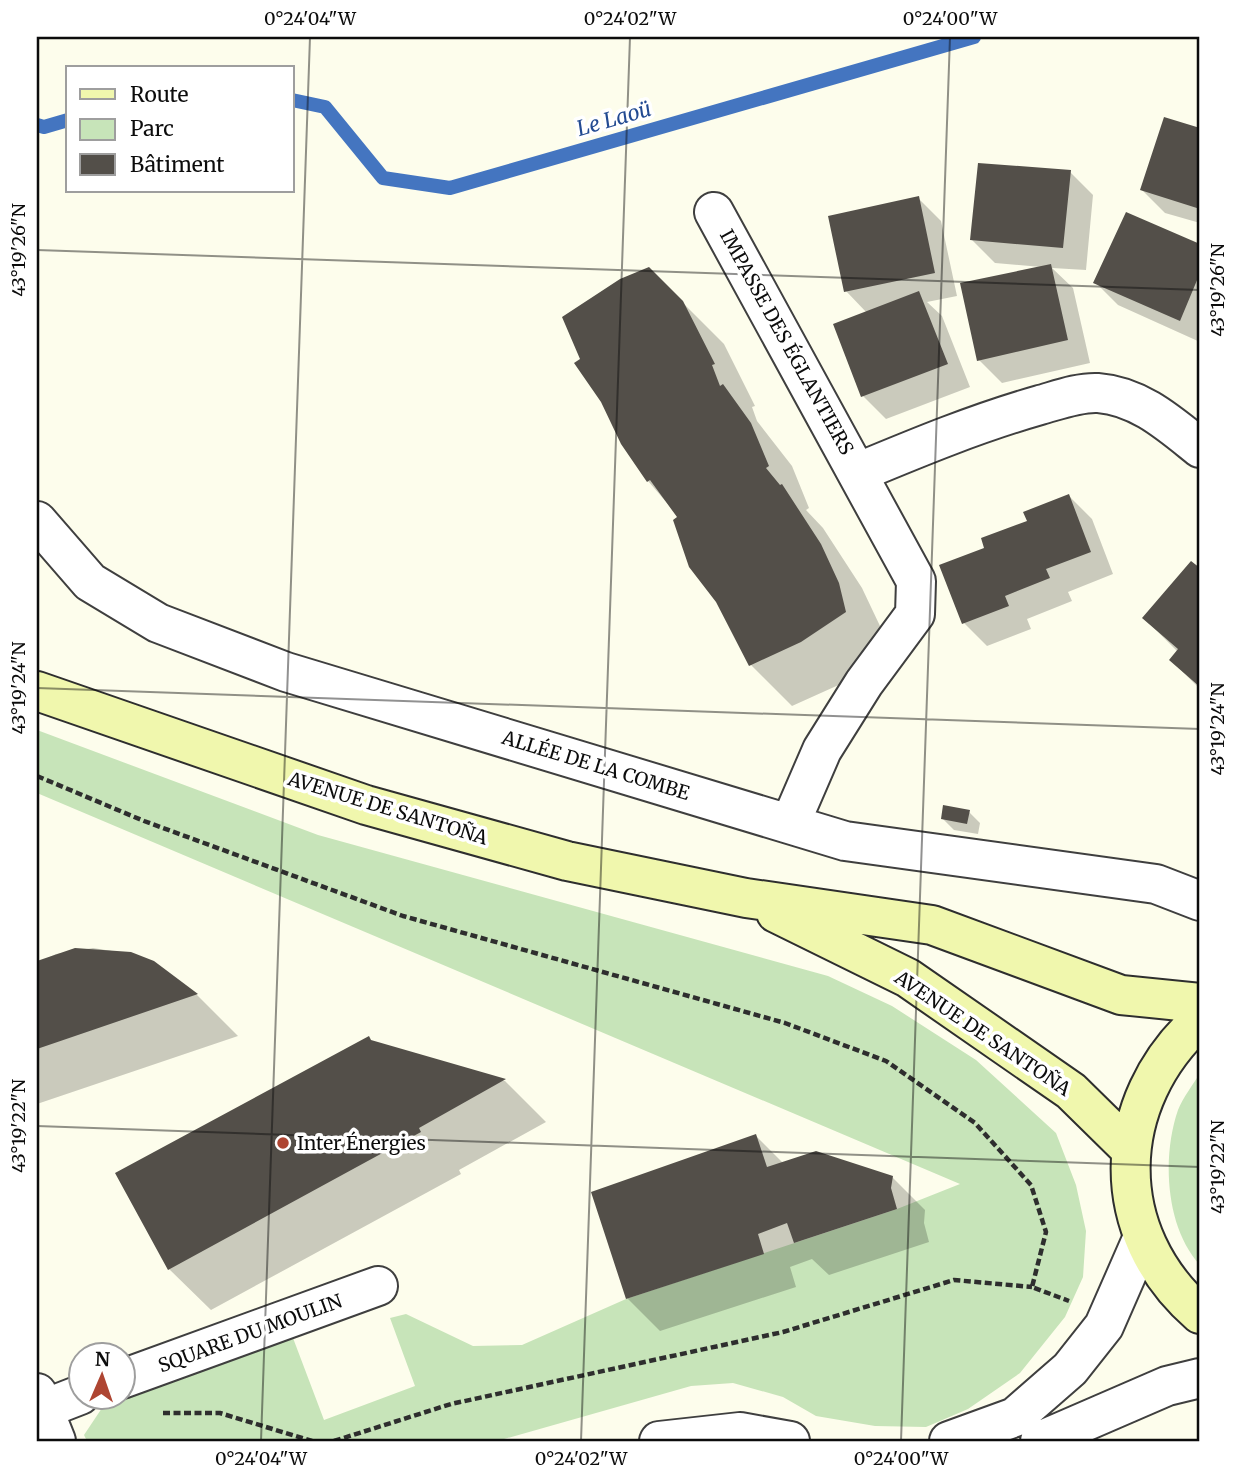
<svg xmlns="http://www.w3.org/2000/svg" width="1237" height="1478" font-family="Merriweather,serif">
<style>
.green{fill:#c7e4b9}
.shadow{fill:#0003}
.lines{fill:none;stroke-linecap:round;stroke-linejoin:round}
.stream{stroke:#4475c0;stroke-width:14}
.building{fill:#534f49}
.street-casing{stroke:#3f3f3f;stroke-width:42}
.secondary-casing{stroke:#2e2e2e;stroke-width:42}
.path{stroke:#2e2e2e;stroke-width:4.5;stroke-dasharray:7 3.5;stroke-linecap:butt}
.street{stroke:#fff;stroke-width:38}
.secondary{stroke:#f0f7ad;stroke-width:38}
.ticks{fill:none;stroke:#0c0c0c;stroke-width:2;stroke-opacity:0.45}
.poi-dot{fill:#ae4532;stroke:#fff;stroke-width:2.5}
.labels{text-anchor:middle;stroke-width:7;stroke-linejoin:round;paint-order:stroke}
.street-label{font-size:19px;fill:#0c0c0c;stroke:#fff}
.poi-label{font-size:19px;fill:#0c0c0c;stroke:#fff;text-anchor:start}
.water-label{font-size:21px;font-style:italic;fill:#224a91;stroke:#fff}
.neatline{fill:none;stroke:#0c0c0c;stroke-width:2.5}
.ticks-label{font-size:18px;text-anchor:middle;fill:#0c0c0c}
</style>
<rect width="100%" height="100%" fill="#fdfdec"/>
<path class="green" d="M37,730L318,835L828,976L892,1006L976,1060L1056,1133L1076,1185L1086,1231L1083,1277L1065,1317L1020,1373L968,1409L926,1427L875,1426L816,1416L783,1397L733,1383L691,1386L497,1441H87L84,1435L106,1402L293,1338L324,1420L415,1386L390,1318L406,1314L473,1346L522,1345L626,1299L897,1209L960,1184L37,793Z
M1200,1073V1265C1165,1227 1162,1156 1178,1110C1183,1097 1193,1085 1200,1073Z"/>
<path class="shadow" d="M1165,119L1200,129V223L1165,213L1142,190Z
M1070,172L1093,195L1086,270L1052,268L1073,288L1090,363L1002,383L979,360L1041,267L995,263L972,240Z
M918,198L941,221L957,296L927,302L942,316L970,387L886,419L863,396L867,313L846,291Z
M1127,214L1200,246V342L1118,305L1095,282Z
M649,269L724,344L755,406L752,407L757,421L792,466L809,508L806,510L823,528L862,588L880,626L887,654L843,683L792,706L751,665L680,518L648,481L622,443Z
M1069,496L1092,519L1113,574L1068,592L1072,601L1027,619L1031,629L987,646L964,623L987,549Z
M1192,563L1200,571V689L1171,660L1178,652L1144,618Z
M969,812L980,823L978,834L954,830L943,819Z
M93,948L131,954L153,963L197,995L238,1036L37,1104V963L56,954Z
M373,1042L505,1081L546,1122L459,1170L461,1174L211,1310L169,1269Z
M756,1136L783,1163L892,1177L925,1210L924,1223L929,1242L829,1275L812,1259L790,1267L796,1287L660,1331L627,1298Z"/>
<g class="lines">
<path class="stream" d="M292,100L325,107L383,178L450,188L974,37
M37,125L44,127L68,120"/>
</g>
<path class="building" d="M1164,117L1200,128V209L1140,190Z
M978,163L1071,170L1063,248L970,240Z
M919,196L935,273L844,292L828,216Z
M1126,212L1200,244V273L1180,321L1093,283Z
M1051,264L1068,340L977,361L960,283Z
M649,267L683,301L715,364L712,365L720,386L723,384L751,423L769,466L766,468L780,485L782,484L821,544L839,583L846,612L801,642L749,666L716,602L689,567L673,520L677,517L650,480L647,482L621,444L601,402L574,363L580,359L562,317L620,279Z
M919,291L948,364L861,397L833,324Z
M1069,494L1091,552L1046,569L1050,578L1005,596L1009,606L962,624L939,565L984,548L981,538L1027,521L1023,512Z
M1191,561L1200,568V687L1169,660L1178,649L1142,618Z
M943,805L970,810L967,824L941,819Z
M75,948L131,952L154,961L198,994L37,1049V961Z
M369,1036L371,1040L506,1079L419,1128L421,1132L168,1270L115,1173Z
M756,1134L767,1167L816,1151L893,1176L891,1188L897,1209L794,1243L787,1223L758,1234L764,1254L626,1299L591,1192Z"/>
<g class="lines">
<g class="street-casing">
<path id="street" d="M714,212L916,581L915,614L864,683L822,750L790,824
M859,472C919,447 977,423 1040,405C1058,400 1079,392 1098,393C1139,396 1170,424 1200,448
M37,521L90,582L158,623L286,672L845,841L1156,884L1200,901
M122,1379L378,1286
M37,1393L56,1441
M44,1409L80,1395
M659,1441L740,1432L790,1441
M949,1441L1015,1417L1070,1369L1104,1326L1143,1237
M1040,1441L1167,1386L1200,1378"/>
</g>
<g class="secondary-casing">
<path id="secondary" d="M37,691L366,805L567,861L746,898L932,925L1121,995L1200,1003
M776,913L908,978L1071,1091L1130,1149
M1200,1020C1109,1102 1106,1233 1200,1314"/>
</g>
<path class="path" d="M37,776L144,821L403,916L785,1023L886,1061L975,1123L1031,1185L1046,1232L1032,1287L1069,1301
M163,1413H220L312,1441
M334,1441L451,1404L783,1332L954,1280L1032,1287"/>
<use href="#street" class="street"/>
<use href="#secondary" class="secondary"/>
</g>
<path class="ticks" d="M37,250L1200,290M37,688L1200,729M37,1126L1200,1167M261,1441L310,37M581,1441L630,37M901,1441L950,37"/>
<circle class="poi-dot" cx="283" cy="1143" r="7"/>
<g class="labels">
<g class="street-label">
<text transform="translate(787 342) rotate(61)" y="7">IMPASSE DES ÉGLANTIERS</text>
<text transform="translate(596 765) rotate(17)" y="7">ALLÉE DE LA COMBE</text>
<text transform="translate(388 808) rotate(17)" y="7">AVENUE DE SANTOÑA</text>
<text transform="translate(983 1033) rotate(34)" y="7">AVENUE DE SANTOÑA</text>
<text transform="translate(250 1333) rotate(-20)" y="7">SQUARE DU MOULIN</text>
</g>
<g class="poi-label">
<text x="297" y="1150">Inter Énergies</text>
</g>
<g class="water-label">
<text transform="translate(614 119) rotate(-16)" y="7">Le Laoü</text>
</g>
</g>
<rect width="1237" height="1478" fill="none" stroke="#ffffff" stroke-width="77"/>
<rect x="66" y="66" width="228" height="126" fill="#ffffff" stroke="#9e9e9e" stroke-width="2"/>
<rect x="80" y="89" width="35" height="10" fill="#f0f7ad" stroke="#9e9e9e" stroke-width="2"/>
<text x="130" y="102" font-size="21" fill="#0c0c0c">Route</text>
<rect x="80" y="119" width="35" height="21" fill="#c7e4b9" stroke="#9e9e9e" stroke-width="2"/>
<text x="130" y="136" font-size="21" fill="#0c0c0c">Parc</text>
<rect x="80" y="154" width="35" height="21" fill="#534f49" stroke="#9e9e9e" stroke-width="2"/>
<text x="130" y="172" font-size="21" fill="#0c0c0c">Bâtiment</text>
<g transform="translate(102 1376) rotate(2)"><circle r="33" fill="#ffffff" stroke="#9e9e9e" stroke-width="2"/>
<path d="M0-5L12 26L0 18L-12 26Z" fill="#ae4532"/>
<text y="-10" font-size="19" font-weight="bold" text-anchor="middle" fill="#0c0c0c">N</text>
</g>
<rect x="38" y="38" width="1160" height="1402" class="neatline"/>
<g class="ticks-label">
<text x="310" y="25">0°24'04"W</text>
<text x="630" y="25">0°24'02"W</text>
<text x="950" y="25">0°24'00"W</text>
<text transform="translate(19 250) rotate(-90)" y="6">43°19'26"N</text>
<text transform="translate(1218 290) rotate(-90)" y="6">43°19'26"N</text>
<text transform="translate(19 688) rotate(-90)" y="6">43°19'24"N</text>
<text transform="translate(1218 729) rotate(-90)" y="6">43°19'24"N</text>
<text transform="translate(19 1126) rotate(-90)" y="6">43°19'22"N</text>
<text transform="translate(1218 1167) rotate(-90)" y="6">43°19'22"N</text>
<text x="261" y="1465">0°24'04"W</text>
<text x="581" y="1465">0°24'02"W</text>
<text x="901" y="1465">0°24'00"W</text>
</g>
</svg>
